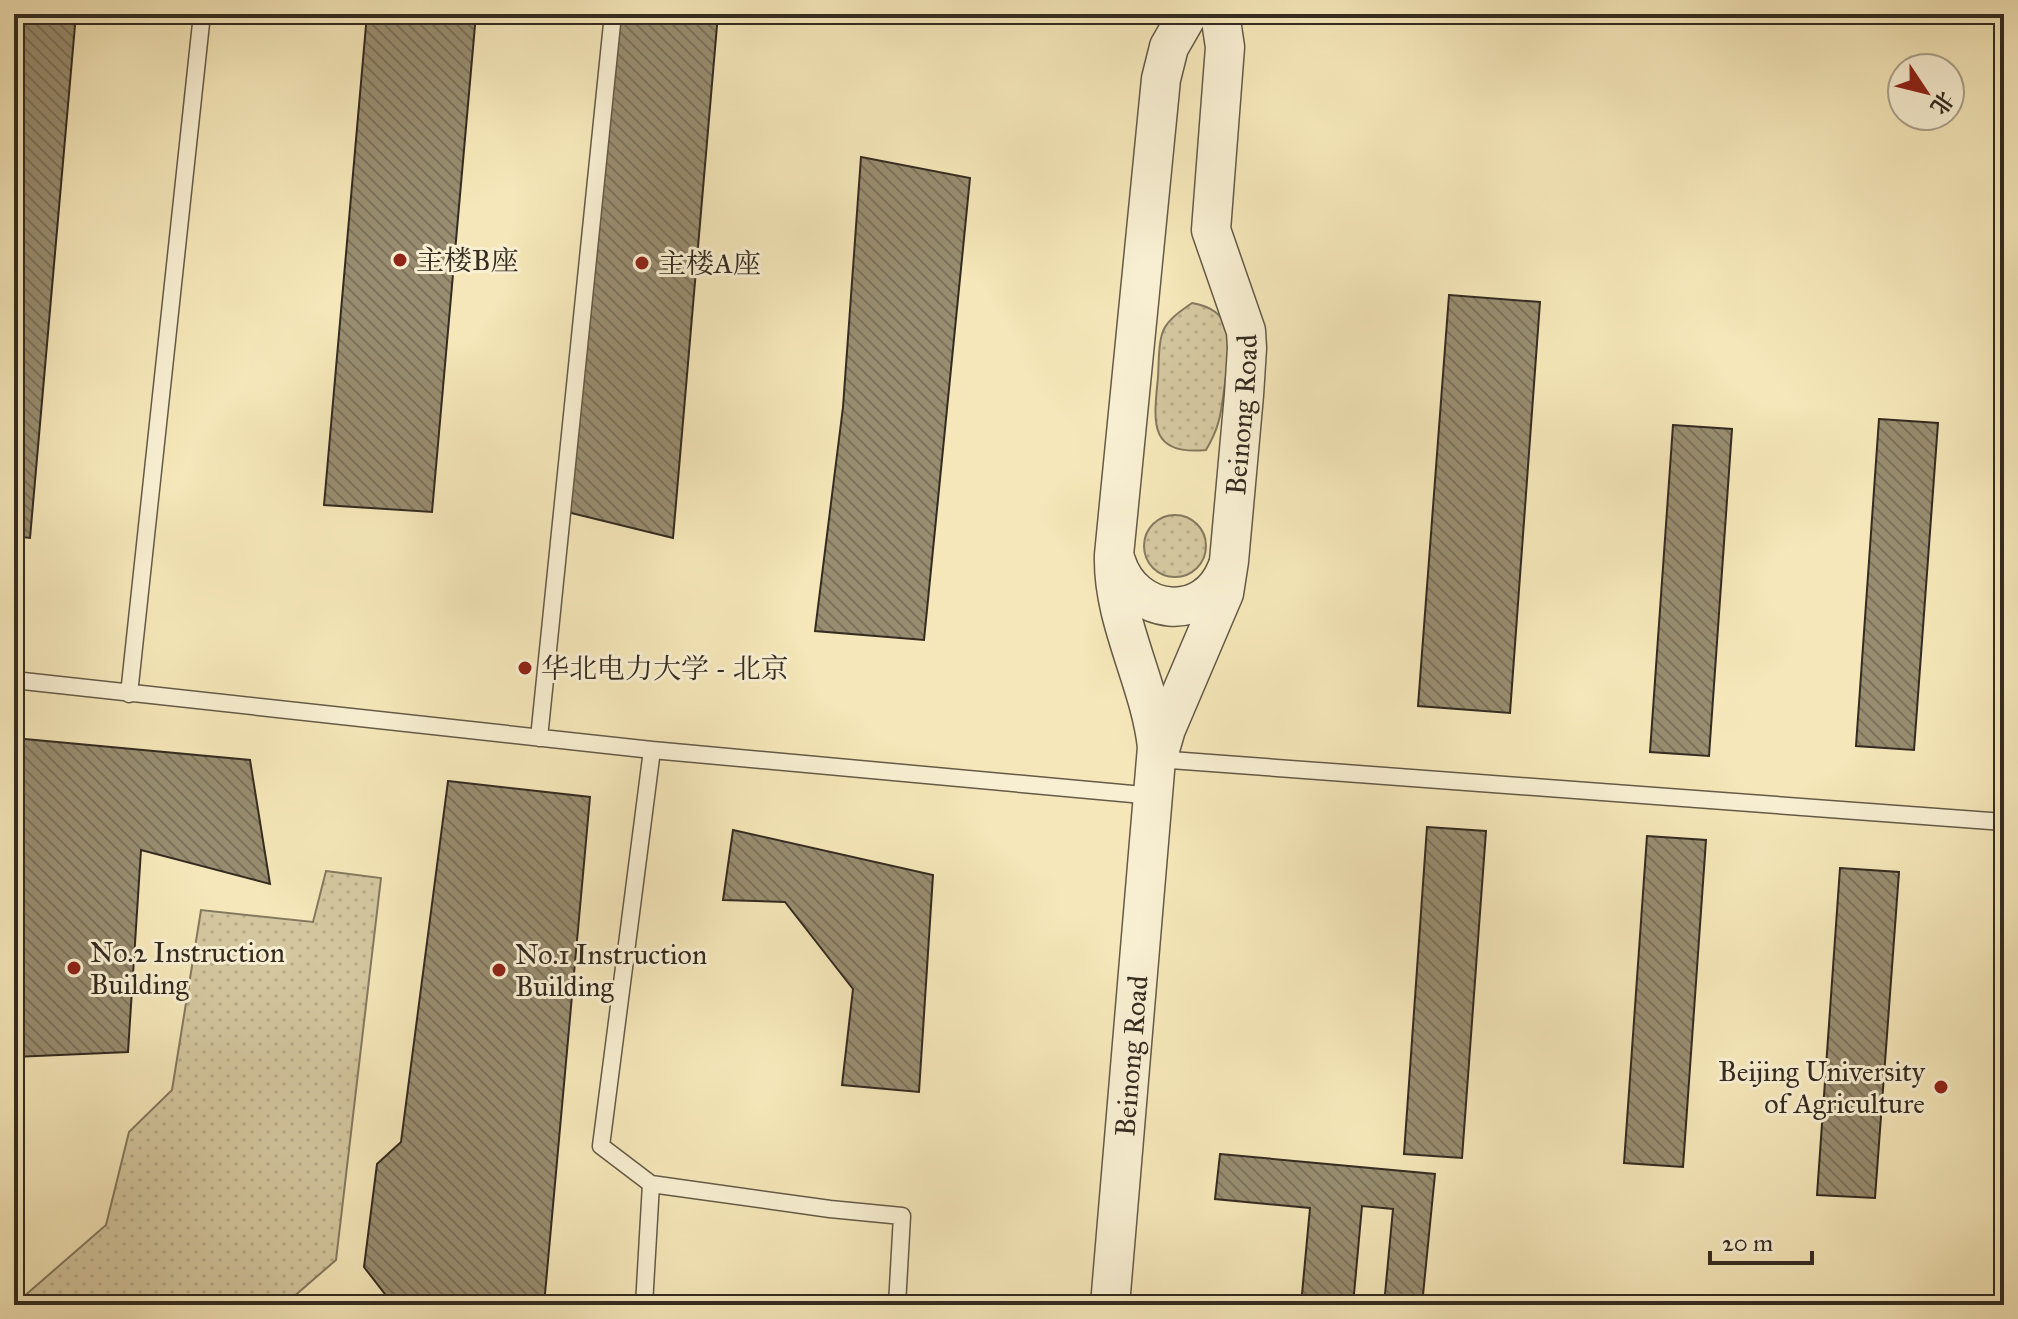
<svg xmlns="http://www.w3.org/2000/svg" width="2018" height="1319" font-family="'IM FELL Great Primer','Noto Serif SC',serif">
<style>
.green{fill:url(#green-dots);stroke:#847960;stroke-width:2}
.building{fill:url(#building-back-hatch);stroke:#342b21;stroke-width:2}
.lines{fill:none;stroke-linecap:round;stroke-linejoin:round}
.service-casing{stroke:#645a47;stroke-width:19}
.tertiary-casing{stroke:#645a47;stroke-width:41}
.service{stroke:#f8efd2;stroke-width:16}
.tertiary{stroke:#f8efd2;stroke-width:38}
.poi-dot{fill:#8f2418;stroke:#f8efd2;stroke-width:3}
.labels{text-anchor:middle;stroke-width:6;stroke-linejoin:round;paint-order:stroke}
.poi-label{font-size:28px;fill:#342b21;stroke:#f8efd2;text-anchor:start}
.street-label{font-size:28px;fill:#342b21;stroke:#f8efd2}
</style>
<defs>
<pattern id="green-dots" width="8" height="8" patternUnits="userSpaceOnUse" patternTransform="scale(2)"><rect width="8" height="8" fill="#d4c79f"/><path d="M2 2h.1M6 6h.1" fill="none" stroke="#b7ab89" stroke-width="1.8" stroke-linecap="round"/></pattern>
<pattern id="building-back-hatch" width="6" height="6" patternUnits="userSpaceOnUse" patternTransform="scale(2)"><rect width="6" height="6" fill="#988d70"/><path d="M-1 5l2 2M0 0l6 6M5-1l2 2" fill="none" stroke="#7d735c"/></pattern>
</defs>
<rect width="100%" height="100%" fill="#f5e7b9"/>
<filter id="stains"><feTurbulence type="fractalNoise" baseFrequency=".0025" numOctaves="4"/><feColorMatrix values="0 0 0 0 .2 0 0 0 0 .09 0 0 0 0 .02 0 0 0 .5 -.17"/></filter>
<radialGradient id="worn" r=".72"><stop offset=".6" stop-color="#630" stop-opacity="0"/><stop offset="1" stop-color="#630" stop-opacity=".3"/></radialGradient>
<path class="green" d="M1192,303C1239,311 1230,347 1225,383C1221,411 1221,425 1206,450C1147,456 1154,420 1158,377C1159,363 1158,347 1162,334C1166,320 1181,311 1192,303Z
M1144 546a31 31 0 1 1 62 0a31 31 0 1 1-62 0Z
M326,871L381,878L336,1260L284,1305H14L106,1225L129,1132L172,1090L201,910L313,922Z"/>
<path class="building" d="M14,14H76L30,538L14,536Z
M367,14H476L432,512L324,505Z
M613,14H718L673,538L563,511Z
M861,157L970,178L924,640L815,631L843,407Z
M1449,295L1540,302L1510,713L1418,706Z
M1879,419L1938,423L1914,750L1856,746Z
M1673,425L1732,429L1709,756L1650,752Z
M14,738L250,760L270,884L141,850L128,1052L14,1057Z
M448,781L590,797L544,1305H388L391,1302L364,1267L377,1164L401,1142Z
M1427,827L1486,831L1462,1158L1404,1154Z
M733,830L933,875L919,1092L842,1085L853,989L785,902L723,900Z
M1647,836L1706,840L1683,1167L1624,1163Z
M1840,868L1899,872L1875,1198L1817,1195Z
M1220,1154L1435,1174L1422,1305H1384L1393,1209L1362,1206L1353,1305H1301L1310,1208L1215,1199Z"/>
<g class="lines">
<g class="service-casing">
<path id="service" d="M14,680L652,750L1154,796
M129,694L202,14
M539,738L613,14
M652,750L601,1146L651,1184L830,1209L902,1216L897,1305
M1157,759L2004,822
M644,1305L651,1184"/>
</g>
<g class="tertiary-casing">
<g id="tertiary">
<path d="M1116,561C1133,616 1205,625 1227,568"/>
<path id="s1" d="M1159,753L1166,729L1224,593L1229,561L1244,395L1247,348L1246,331L1211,230L1225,47L1220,14"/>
<path id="s2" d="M1110,1305L1157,747C1150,682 1112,621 1114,555L1161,79L1169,47L1188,14"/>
</g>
</g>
<use href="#service" class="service"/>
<use href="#tertiary" class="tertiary"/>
</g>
<g class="poi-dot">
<circle cx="400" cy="260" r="8"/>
<circle cx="642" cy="263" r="8"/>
<circle cx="525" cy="668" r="8"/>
<circle cx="74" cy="968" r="8"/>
<circle cx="499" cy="970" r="8"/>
<circle cx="1941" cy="1087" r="8"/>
</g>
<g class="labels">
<g class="poi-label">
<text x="416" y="270">主楼B座</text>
<text x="658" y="273">主楼A座</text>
<text x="541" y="678">华北电力大学 - 北京</text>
<text x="90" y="962">No.2 Instruction<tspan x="90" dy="32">Building</tspan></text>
<text x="515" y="964">No.1 Instruction<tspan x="515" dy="32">Building</tspan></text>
<text x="1925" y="1081" text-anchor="end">Beijing University<tspan x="1925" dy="32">of Agriculture</tspan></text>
</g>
<g class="street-label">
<text dy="10" stroke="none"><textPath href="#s1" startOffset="352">Beinong Road</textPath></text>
<text dy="10" stroke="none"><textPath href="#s2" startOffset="250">Beinong Road</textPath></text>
</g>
</g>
<rect width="2018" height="1319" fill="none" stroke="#f5e7b9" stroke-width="48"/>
<rect x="16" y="16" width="1986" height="1287" fill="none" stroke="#342b21" stroke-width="4"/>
<rect x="24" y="24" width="1970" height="1271" fill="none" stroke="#342b21" stroke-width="2"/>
<g transform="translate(1926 92) rotate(125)"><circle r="38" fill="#f8efd2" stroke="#aaa18b" stroke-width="2"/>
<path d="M0-6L14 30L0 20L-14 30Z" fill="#8f2418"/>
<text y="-12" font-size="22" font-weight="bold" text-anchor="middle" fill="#342b21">北</text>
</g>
<path d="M1710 1251v12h102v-12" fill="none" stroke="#342b21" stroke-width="4"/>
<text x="1722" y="1251" font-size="24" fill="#342b21" stroke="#f8efd2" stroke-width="6" paint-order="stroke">20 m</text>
<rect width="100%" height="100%" filter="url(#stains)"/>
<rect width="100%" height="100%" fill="url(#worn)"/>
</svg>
